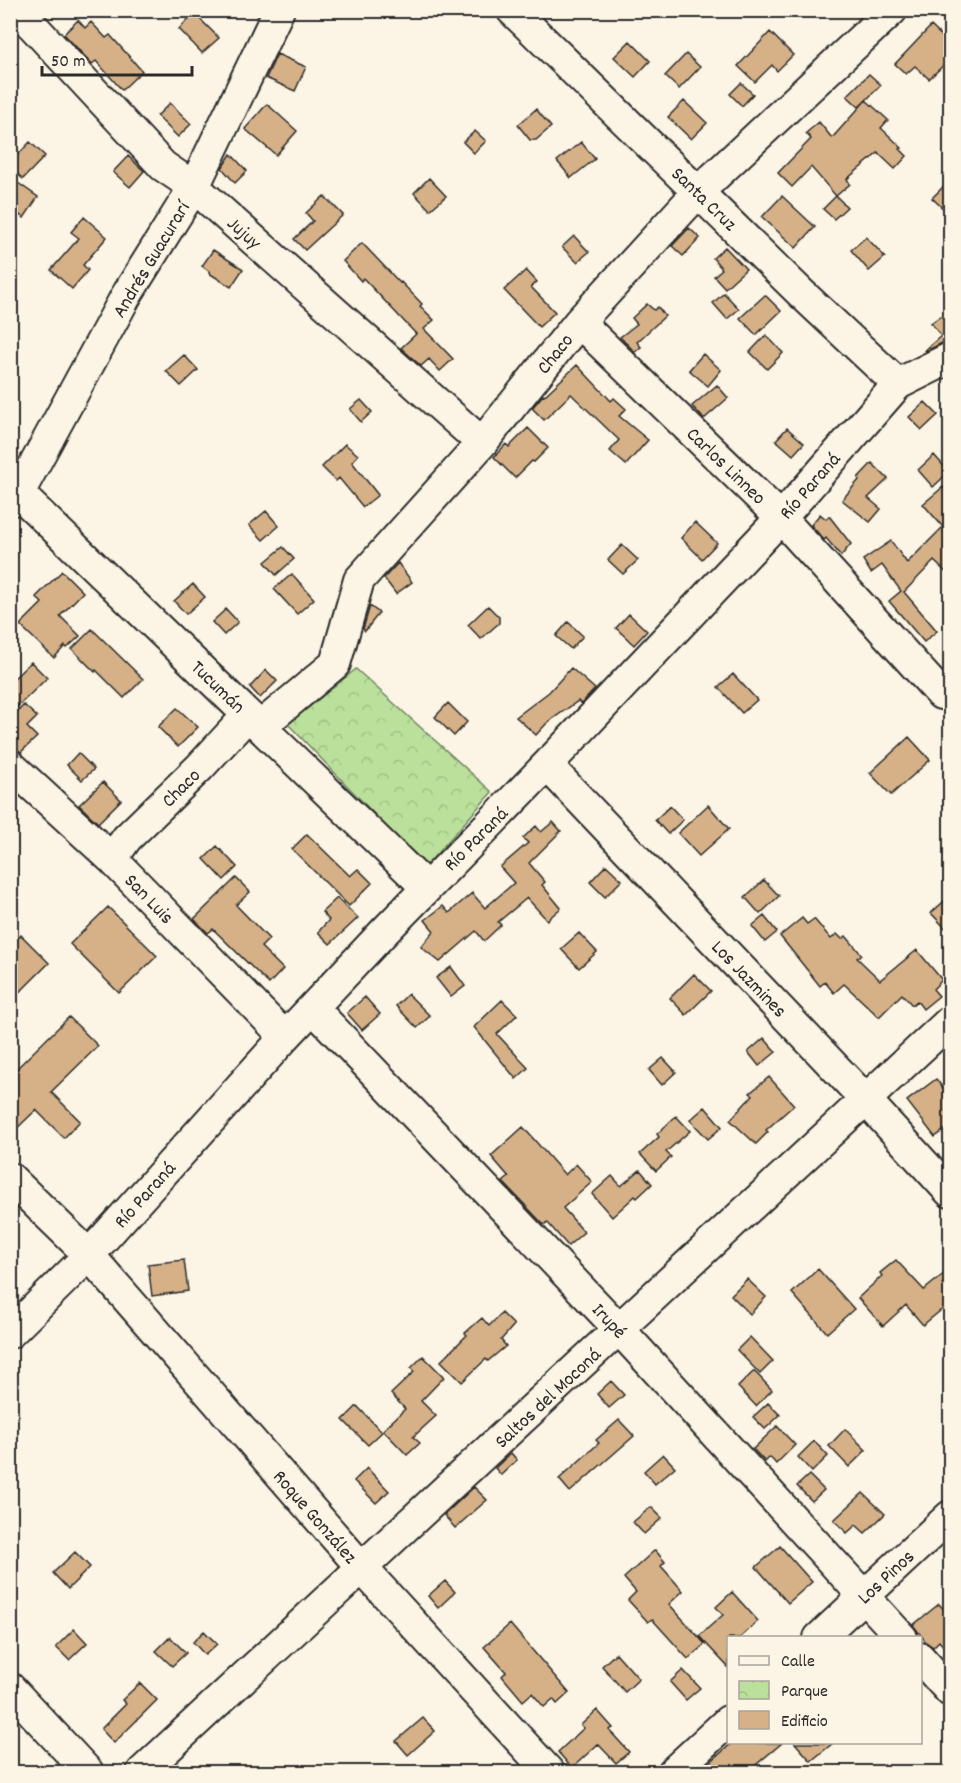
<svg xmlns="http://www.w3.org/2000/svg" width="961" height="1783" font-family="Dekko,sans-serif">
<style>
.park{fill:url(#park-crowns);stroke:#728663;stroke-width:1.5}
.building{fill:#d6b187;stroke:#2b2b2b;stroke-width:1.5}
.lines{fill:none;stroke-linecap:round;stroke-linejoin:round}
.minor-casing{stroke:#2b2b2b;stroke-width:34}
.minor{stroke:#fcf5e5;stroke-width:30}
.labels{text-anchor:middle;stroke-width:4.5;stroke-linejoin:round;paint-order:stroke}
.street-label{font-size:20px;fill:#2b2b2b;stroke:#fcf5e5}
</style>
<defs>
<pattern id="park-crowns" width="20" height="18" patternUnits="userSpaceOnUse" patternTransform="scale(1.5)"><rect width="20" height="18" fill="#bae09b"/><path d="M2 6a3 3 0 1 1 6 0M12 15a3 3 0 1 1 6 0" fill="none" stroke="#a0c086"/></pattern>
</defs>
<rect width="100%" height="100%" fill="#fcf5e5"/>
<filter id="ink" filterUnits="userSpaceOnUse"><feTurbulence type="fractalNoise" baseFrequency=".0167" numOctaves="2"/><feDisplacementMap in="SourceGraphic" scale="12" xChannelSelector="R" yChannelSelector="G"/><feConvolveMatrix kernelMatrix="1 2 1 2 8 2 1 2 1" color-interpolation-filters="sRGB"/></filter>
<g filter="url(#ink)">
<path class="park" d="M356,669L492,792L425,867L288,724Z"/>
<path class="building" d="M194,13L219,38L202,53L179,29Z
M78,20L85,28L91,22L106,38L110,35L142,71L122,90L96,61L92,64L64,34Z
M931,26L951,45V58L929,79L915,66L906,74L895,64Z
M770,32L793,55L777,71L772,65L755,82L738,66Z
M630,41L650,61L635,77L614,57Z
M277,54L306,67L295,91L266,78Z
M686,54L700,67L679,89L665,76Z
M869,74L881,85L859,107L847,96Z
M741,83L753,94L742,106L730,94Z
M866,100L888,120L881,128L902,148L900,149L907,156L895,169L878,153L847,179L850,184L836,196L811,167L792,187L778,173L811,139L806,133L819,122L832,138Z
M684,101L707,123L691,139L668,117Z
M170,103L191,124L178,137L157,116Z
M267,104L297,131L276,155L245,129Z
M536,109L551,127L536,140H530L518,125Z
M475,131L486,141L474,153L463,142Z
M30,142L45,156L23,179L10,167V163Z
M581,142L595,159L571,178L557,161Z
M231,154L247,171L235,183L222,168Z
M128,156L144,171L130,187L113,172Z
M429,178L446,196L430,210L414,193Z
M951,179V216L932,198Z
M18,183L38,197L24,218L10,209V194Z
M324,196L343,215L305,250L294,239L313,221L306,213Z
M782,196L815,227L796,248L762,217Z
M836,196L847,207L834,219L823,209Z
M84,217L107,237L83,265L88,270L72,289L51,270L79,238L71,232Z
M689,228L700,238L683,256L672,246Z
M574,236L589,252L577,262L562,247Z
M866,237L885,257L869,271L851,250Z
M362,243L400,283L401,282L422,304L420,306L434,320L424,329L453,359L440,371L429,359L421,366L401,348L416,334L363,278L361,281L343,261Z
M725,247L746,269L725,288L714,276L722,269L713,258Z
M213,250L243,269L231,287L209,273L210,272L202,266Z
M526,270L537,282L531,287L555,312L539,327L504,290Z
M724,293L739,309L727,319L713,303Z
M765,295L781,311L756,335L740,318Z
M647,304L654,310L658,307L665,316L637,342L641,347L635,352L620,337L637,324L632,318Z
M951,309V341L942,343L926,351L925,350L941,336L931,323Z
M766,335L783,353L767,369L750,352Z
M703,354L721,370L708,386L689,370Z
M184,355L198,370L181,386L166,371Z
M577,365L611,401L614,398L626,409L619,416L648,440L626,465L610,451L619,440L571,394L544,420L532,408L543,395L544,396Z
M717,385L728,398L704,419L692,406Z
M361,400L372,412L361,422L350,409Z
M925,402L938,415L922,430L909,417Z
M528,428L548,448L534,462L532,461L515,478L494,457L506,444L509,447Z
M787,428L804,443L793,455L776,440Z
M345,444L358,455L352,462L378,495L363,507L339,478L336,481L322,467Z
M934,455L949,472L933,487L918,470Z
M872,463L888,479L868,498L881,509L870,522L842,500L859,480L858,478Z
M943,487L951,496V577L934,561L904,592L937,631L924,642L889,601L901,591L882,565L871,573L863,560L891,541L907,563L943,527L923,504Z
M266,511L279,526L263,540L249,525Z
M820,514L826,519L829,516L851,544L841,556L826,538L824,540L811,525Z
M695,522L717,543L702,559L681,538Z
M622,545L638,560L623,574L608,560Z
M283,547L294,559L276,575L265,562Z
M398,563L412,582L396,594L384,578Z
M62,571L83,592L60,616L80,636L67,648L65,646L54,658L20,625L42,603L36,597Z
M292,574L314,599L297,614L274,589Z
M193,584L205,597L186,614L174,601Z
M370,606L379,613L365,631L363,629Z
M488,606L499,617V623L481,639L468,625Z
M226,609L238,622L224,635L212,622Z
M629,614L647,631L634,645L616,628Z
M568,622L583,636L571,649L556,636Z
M92,629L143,679L124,698L96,670L95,672L72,649Z
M31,662L47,678L12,712L14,715L24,705L37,717L27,727L37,737L21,752L10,744V682Z
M571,668L595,689L581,704L578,701L547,723L536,735L516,717L549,692Z
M266,670L277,681L260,698L250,687Z
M733,674L757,700L742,713L718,687Z
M448,703L467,722L454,736L435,717Z
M177,708L198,727L178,747L158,727Z
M909,737L930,760L891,795L870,773Z
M78,753L94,769L82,780L67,765Z
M103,782L121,800L98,823L79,805Z
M708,805L729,829L699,856L678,833Z
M670,806L683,820L668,834L655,820Z
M553,822L561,831L529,863L545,882L542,885L561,908L547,920L527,898L498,922L501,925L484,941L476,931L440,962L421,947L434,931L425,920L443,906L449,913L472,893L485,908L514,883L500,867L528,843L523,838L536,826L541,832Z
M307,834L350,876L358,869L372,883L349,906L292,849Z
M217,846L237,867L224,880L204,859Z
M606,865L622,880L605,897L590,882Z
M236,878L250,892L236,905L269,939L261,947L283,969L269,984L213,929L208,933L194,919Z
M764,880L779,896L760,914L745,897Z
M951,895V934L931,913Z
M337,898L358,918L330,944L318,932L329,920L322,912Z
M108,907L157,956L119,993L70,944Z
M764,916L777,932L765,942L752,926Z
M802,918L807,924L814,919L831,939L837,934L842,939L846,936L862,955L857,958L880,980L917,950L942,980L933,989L939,996L923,1009L917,1001L912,1005L902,994L879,1017L844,984L834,993L825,982L820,986L780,936Z
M579,933L597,952L579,968L561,949Z
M21,935L49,963L10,1002V946Z
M451,967L465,986L451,997L436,978Z
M694,974L711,991L686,1015L670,998Z
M408,994L430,1016L417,1028L396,1006Z
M365,997L380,1014L362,1030L347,1013Z
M502,1000L517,1015L497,1034L528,1068L516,1079L474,1027Z
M69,1017L98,1046L51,1092L80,1121L64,1138L36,1110L10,1135V1075Z
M764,1038L776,1052L759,1066L748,1052Z
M663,1058L676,1072L662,1085L649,1070Z
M769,1077L794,1105L766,1130L768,1132L756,1144L730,1120L753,1095L750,1093Z
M936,1079L951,1098V1125L935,1137L907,1101Z
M705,1107L722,1127L708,1139L690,1120Z
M676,1116L690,1131L666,1152L671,1157L656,1171L640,1154L659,1137L657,1134Z
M523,1127L565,1175L576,1164L592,1182L563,1208L584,1232L568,1246L547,1222L544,1225L503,1182L509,1177L491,1156Z
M640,1170L652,1184L637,1198L635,1196L612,1217L592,1194L612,1176L621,1186Z
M184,1260L188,1291L152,1296L148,1264Z
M896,1260L924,1290L951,1268V1302L923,1325L906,1305L883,1326L858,1298L882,1276L880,1273Z
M818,1269L854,1309L827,1333L792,1293Z
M747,1279L766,1297L750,1314L731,1295Z
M502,1313L514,1325L501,1340L506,1346L488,1361L486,1359L462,1382L441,1361L467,1335L465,1333L482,1318L489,1326Z
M750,1337L773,1361L760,1374L737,1350Z
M423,1356L444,1377L421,1401L436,1416L413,1437L420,1443L407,1455L383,1430L405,1409L391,1394L414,1372L411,1368Z
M754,1371L772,1390L756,1406L738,1387Z
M611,1381L624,1395L609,1408L597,1394Z
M768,1403L780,1415L765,1429L753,1417Z
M357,1406L382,1432L368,1445L343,1420Z
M619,1420L634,1436L570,1492L559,1479L599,1443L596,1440Z
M777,1426L795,1445L776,1464L770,1457L765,1462L753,1449Z
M845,1429L866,1450L849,1467L829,1446Z
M814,1441L828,1456L812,1472L798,1457Z
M511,1453L517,1460L501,1475L495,1468Z
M663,1454L675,1467L655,1484L644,1471Z
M367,1468L389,1491L376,1503L354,1481Z
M809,1475L824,1490L812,1501L797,1486Z
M474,1487L487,1500L455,1528L444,1515Z
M863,1493L885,1514L865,1533L856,1525L847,1533L834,1520Z
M651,1507L662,1518L644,1534L633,1522Z
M780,1546L812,1582L788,1603L756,1567Z
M655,1550L665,1562L661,1566L683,1591L669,1604L705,1644L688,1659L652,1619L648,1622L628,1600L636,1592L624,1578Z
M75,1552L90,1567L68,1589L53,1573Z
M445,1581L455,1592L438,1608L428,1596Z
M732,1592L758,1621L740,1638H729V1668L699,1636L723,1615L716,1607Z
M939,1604L951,1617V1655L939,1641L933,1647L926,1642L913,1625Z
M510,1624L569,1693L557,1704L553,1699L544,1707L532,1693L523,1701L502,1676L506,1672L484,1647Z
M74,1629L87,1643L69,1660L56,1647Z
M204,1631L217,1644L205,1655L193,1642Z
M170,1637L186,1653L172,1666L156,1651Z
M616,1653L639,1679L625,1692L602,1666Z
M683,1670L700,1688L686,1700L670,1682Z
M140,1683L157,1700L114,1743L101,1729L126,1704L122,1700Z
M597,1710L613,1728L609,1730L629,1752L616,1763L598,1744L572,1768L558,1752L584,1728L581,1725Z
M423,1718L435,1731L408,1755L396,1741Z
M732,1743H782L746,1773H698Z
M795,1743H833L811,1761Z"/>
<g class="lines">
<g class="minor-casing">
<path id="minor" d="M18,10L163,166L194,187L482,443
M512,10L801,293L898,384
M579,322L781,518L941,694
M10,485L427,888
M10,501L19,493L126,296L194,187L279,10
M261,726L335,664L359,580L482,443L579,322L698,192L892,10
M10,765L112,859L285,1037
M547,765L866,1100L950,1192
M112,859L127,838L200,767L248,715
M313,1008L619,1329L902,1638
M10,1178L89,1255L362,1568L549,1772
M10,1333L89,1255L285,1037L383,933L547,765L781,518L898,384L950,358
M819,1638L950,1516
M920,1658L950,1691
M10,1688L88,1772
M142,1772L950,1021
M673,1772L728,1721"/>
</g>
<use href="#minor" class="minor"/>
</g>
</g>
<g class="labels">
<g class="street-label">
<text transform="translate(705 198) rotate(44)" y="7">Santa Cruz</text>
<text transform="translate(245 232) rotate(42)" y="7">Jujuy</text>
<text transform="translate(150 259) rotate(-59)" y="7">Andrés Guacurarí</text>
<text transform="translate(554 353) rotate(-51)" y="7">Chaco</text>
<text transform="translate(727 465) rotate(44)" y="7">Carlos Linneo</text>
<text transform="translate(809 485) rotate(-49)" y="7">Río Paraná</text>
<text transform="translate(219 686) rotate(44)" y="7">Tucumán</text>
<text transform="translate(180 787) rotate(-45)" y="7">Chaco</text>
<text transform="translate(475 838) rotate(-45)" y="7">Río Paraná</text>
<text transform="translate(150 898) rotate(46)" y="7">San Luis</text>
<text transform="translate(750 978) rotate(46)" y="7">Los Jazmines</text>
<text transform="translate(144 1194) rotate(-48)" y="7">Río Paraná</text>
<text transform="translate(610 1320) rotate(47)" y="7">Irupé</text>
<text transform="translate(547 1397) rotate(-43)" y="7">Saltos del Moconá</text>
<text transform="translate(316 1516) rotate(49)" y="7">Roque González</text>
<text transform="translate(885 1576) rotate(-43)" y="7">Los Pinos</text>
</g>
</g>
<rect width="961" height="1783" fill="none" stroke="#fcf5e5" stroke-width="36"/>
<rect x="18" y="18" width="925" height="1747" fill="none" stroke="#2b2b2b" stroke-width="2" filter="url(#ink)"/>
<rect x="727" y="1636" width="195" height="108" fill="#fcf5e5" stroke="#a8a49b" stroke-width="1.5"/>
<rect x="739" y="1656" width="30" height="9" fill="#fcf5e5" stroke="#a8a49b" stroke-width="1.5"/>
<text x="781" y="1666" font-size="18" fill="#2b2b2b">Calle</text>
<rect x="739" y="1681" width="30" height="18" fill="url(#park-crowns)" stroke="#a8a49b" stroke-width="1.5"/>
<text x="781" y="1696" font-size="18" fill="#2b2b2b">Parque</text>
<rect x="739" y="1711" width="30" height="18" fill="#d6b187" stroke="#a8a49b" stroke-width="1.5"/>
<text x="781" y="1726" font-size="18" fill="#2b2b2b">Edificio</text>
<path d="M42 66v9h150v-9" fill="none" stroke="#2b2b2b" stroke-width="3"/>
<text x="51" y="66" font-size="18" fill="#2b2b2b" stroke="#fcf5e5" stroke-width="4.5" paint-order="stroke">50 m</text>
</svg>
